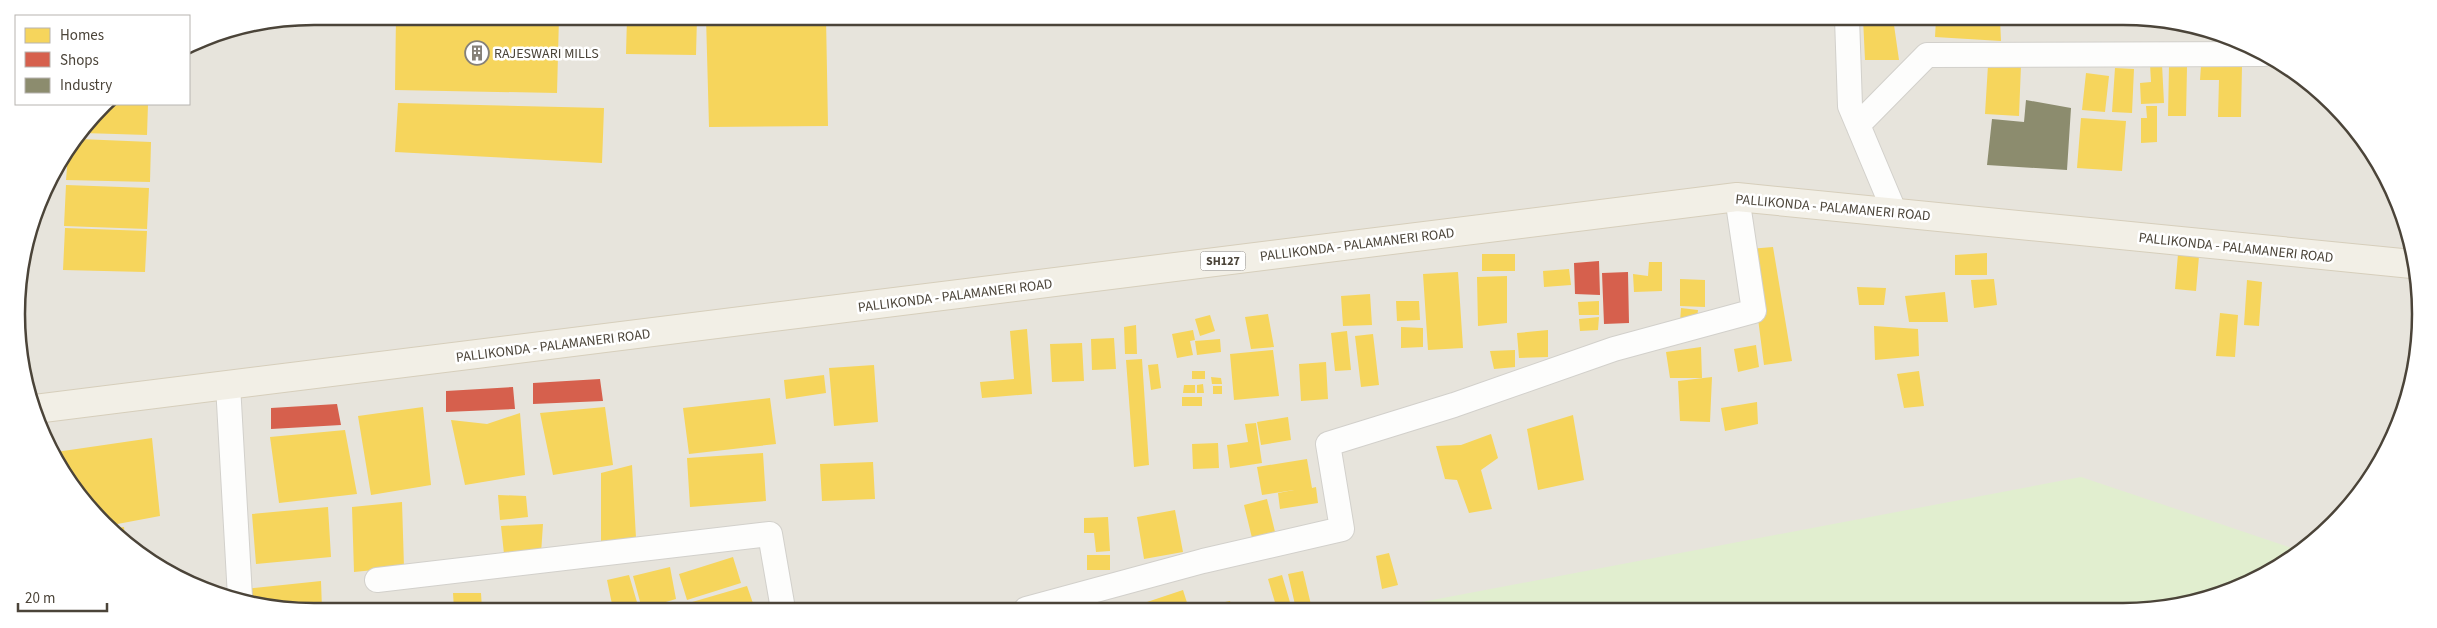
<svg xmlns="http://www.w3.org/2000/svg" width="2437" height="628" font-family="'Source Sans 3',sans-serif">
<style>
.residential{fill:#e7e4dc}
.green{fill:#e1eecf}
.homes{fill:#f6d55c}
.shops{fill:#d6604d}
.industry{fill:#8c8c6e}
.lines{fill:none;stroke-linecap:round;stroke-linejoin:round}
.street-casing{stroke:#d2d0cb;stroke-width:26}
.primary-casing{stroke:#d6cebb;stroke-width:30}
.street{stroke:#fdfdfc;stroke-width:24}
.primary{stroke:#f2efe6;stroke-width:28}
.labels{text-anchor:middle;stroke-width:5;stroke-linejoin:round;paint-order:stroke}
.shield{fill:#fff;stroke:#817c74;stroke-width:1}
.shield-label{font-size:12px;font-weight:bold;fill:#4b4439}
.poi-label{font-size:14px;fill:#4b4439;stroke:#fff;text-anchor:start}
.street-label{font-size:14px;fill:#4b4439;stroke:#fff}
.rim{fill:none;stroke:#4b4439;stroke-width:2.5}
</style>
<rect width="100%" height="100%" fill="#f4f2ee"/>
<path class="residential" d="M314,16L2162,19L2272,56L2359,133L2411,237L2418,353L2390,446L2333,525L2254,581L2162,609H275L165,572L78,495L26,391L17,294L47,183L107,104H189V46L200,39Z"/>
<path class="green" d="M2081,477L2298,550L2254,581L2162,609H1385Z"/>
<path class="homes" d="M396,16L559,17L557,93L395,90Z
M627,17H697L696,55L626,54Z
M706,17H826L828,126L709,127Z
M1863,18H1893L1899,60H1865Z
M1936,19H2000L2001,41L1935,37Z
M2150,64H2162L2164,103L2141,104L2140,83L2151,82Z
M1988,65H2021L2019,116L1985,114Z
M2169,66L2187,67L2186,116H2168Z
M2201,66H2242L2241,117H2218L2219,80H2200Z
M2115,68L2134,69L2132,113L2112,112Z
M2086,73L2109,76L2105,112L2082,110Z
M398,103L604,108L602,163L395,152Z
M107,104H148L147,135L84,133Z
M2146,106H2157V142L2141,143V118H2147Z
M2081,118L2126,121L2122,171L2077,168Z
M80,139L151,142L150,182L66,180L68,155Z
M66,185L149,188L147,229L64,226Z
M65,228L147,231L145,272L63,270Z
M1773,247L1792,361L1764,365L1749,249Z
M1987,253V275H1955V255Z
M1482,254H1515V271H1482Z
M2178,254L2199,256L2196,291L2175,289Z
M1649,262H1662V291L1634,292L1633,274L1648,276Z
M1569,269L1571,285L1544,287L1543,271Z
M1458,272L1463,348L1428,350L1423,274Z
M1507,276V323L1478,326L1477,277Z
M1680,279L1705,280V307L1680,306Z
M1994,279L1997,305L1974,308L1971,280Z
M2247,280L2262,282L2259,326L2244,325Z
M1857,287L1886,288L1884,305H1859Z
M1945,292L1948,322H1909L1905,296Z
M1370,294L1372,325L1343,326L1341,296Z
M1396,301H1419L1420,320L1397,321Z
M1599,301V315H1579L1578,302Z
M1681,308L1698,310L1697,318L1680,322Z
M2220,313L2238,315L2235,357L2216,356Z
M1268,314L1274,347L1251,349L1245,317Z
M1210,315L1215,331L1200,336L1195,319Z
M1599,317L1598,330L1580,331L1579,319Z
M1136,325L1137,354H1125L1124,327Z
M1874,326L1918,329L1919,356L1875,360Z
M1401,327L1423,328V347L1401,348Z
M1027,329L1032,394L982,398L980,382L1014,379L1010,331Z
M1193,330L1195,340L1190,341L1193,355L1177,358L1172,334Z
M1548,330V357L1519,358L1517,333Z
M1347,331L1351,370L1335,371L1331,333Z
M1373,334L1379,385L1361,387L1355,336Z
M1114,338L1116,369L1092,370L1091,339Z
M1220,339L1221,352L1197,355L1195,341Z
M1082,343L1084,381L1052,382L1050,344Z
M1756,345L1759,367L1738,372L1734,349Z
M1701,347L1702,378H1670L1666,352Z
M1273,350L1279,396L1234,400L1230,354Z
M1515,350V367L1494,369L1490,351Z
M1142,359L1149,465L1134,467L1126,360Z
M1326,362L1328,399L1301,401L1299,364Z
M1158,364L1161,388L1151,390L1148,365Z
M874,365L878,422L834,426L829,368Z
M1192,371H1205V379H1192Z
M1919,371L1924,406L1904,408L1897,374Z
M824,375L826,393L786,399L784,380Z
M1211,377L1221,378L1222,384H1212Z
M1712,377L1710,422L1680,421L1678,381Z
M1203,384L1204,393H1197V385Z
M1184,385H1195V393H1183Z
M1213,386H1222V394H1213Z
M1182,397H1202V406H1182Z
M770,398L776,444L689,454L683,408Z
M1757,402L1758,424L1725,431L1721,408Z
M423,407L431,485L371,495L358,416Z
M605,407L613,465L553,475L540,413Z
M520,413L525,475L465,485L451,420L487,424Z
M1573,415L1584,480L1538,490L1527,429Z
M1288,417L1291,440L1261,445L1257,422Z
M1256,423L1262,463L1230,468L1227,445L1248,442L1245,424Z
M345,430L357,494L279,503L270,437Z
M1491,434L1498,458L1481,470L1492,509L1469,513L1457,480L1445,479L1436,446L1461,445Z
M152,438L160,516L112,525L78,495L56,452Z
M1218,443L1219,468L1193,469L1192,444Z
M763,453L766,501L690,507L687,458Z
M1307,459L1312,488L1316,487L1318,503L1280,509L1278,493L1294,490L1262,495L1257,467Z
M873,462L875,499L822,501L820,464Z
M632,465L636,538L601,541V473Z
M498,495L526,496L528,517L500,520Z
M1267,499L1276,536L1253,542L1244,505Z
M402,502L404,567L354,572L352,507Z
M328,507L331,557L256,564L252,514Z
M1175,510L1183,552L1144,559L1137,517Z
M1108,517L1110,551L1096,552L1094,533H1084V518Z
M543,524L541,554H504L501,526Z
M124,527L125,537L115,528Z
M1389,553L1398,585L1382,589L1376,556Z
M1087,555H1110V570H1087Z
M733,557L741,583L687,600L679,574Z
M670,567L676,599L642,609L633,576Z
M1303,571L1312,609H1296L1288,574Z
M629,575L639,609H613L607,580Z
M1282,575L1292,609H1277L1268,579Z
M321,581L322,609H275L246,599L245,589Z
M747,586L755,609H676L675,607Z
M1183,590L1189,609H1147L1144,603Z
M453,593H481L482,609H454Z
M1230,601L1232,609H1216L1215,604Z
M594,603V609H571L570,608Z"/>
<path class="shops" d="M1599,261L1600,295L1575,294L1574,263Z
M1628,272L1629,323L1604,324L1602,273Z
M600,379L603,401L533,404V383Z
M513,387L515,409L446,412V391Z
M337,404L341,425L271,429V408Z"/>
<path class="industry" d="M2026,100L2071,108L2067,170L1987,165L1992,119L2024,122Z"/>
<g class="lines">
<g class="street-casing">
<path id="street" d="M1847,18L1850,106L1895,213
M1858,125L1927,55L2264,54
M228,385L240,597
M377,580L770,534L783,609
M1026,609L1203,561L1342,529L1328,444L1454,405L1614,349L1754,311L1737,197"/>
</g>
<g class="primary-casing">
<path id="primary" d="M35,409L1737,197L2412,264"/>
</g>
<use href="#street" class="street"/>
<use href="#primary" class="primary"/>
</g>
<defs>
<g id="building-ring" transform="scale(1.25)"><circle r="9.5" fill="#fff" stroke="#868178" stroke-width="1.5"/><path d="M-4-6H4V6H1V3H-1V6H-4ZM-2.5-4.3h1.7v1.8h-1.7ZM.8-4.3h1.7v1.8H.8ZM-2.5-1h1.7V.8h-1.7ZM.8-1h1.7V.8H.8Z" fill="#868178"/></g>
</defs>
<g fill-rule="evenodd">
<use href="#building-ring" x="477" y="53"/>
</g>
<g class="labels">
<rect class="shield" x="1200.5" y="251.5" width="45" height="19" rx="4"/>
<g class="shield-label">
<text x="1223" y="265">SH127</text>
</g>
<g class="poi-label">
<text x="494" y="58">RAJESWARI MILLS</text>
</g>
<g class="street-label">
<text transform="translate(1833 207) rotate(5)" y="5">PALLIKONDA - PALAMANERI ROAD</text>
<text transform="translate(1357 244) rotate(-7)" y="5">PALLIKONDA - PALAMANERI ROAD</text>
<text transform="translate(2236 247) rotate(6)" y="5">PALLIKONDA - PALAMANERI ROAD</text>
<text transform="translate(955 295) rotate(-7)" y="5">PALLIKONDA - PALAMANERI ROAD</text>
<text transform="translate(553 345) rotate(-7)" y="5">PALLIKONDA - PALAMANERI ROAD</text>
</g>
</g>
<path d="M0 0H2437V628H0ZM314 25H2123A289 289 0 0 1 2412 314V314A289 289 0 0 1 2123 603H314A289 289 0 0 1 25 314V314A289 289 0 0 1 314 25Z" fill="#fff" fill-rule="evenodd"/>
<path class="rim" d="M314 25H2123A289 289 0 0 1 2412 314V314A289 289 0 0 1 2123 603H314A289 289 0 0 1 25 314V314A289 289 0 0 1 314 25Z"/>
<rect x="15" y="15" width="175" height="90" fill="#ffffff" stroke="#b7b4b0"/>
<rect x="25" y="28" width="25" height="15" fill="#f6d55c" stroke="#b7b4b0"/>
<text x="60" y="40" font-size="15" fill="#4b4439">Homes</text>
<rect x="25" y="52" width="25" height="15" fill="#d6604d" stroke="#b7b4b0"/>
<text x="60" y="65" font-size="15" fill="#4b4439">Shops</text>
<rect x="25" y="78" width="25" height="15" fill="#8c8c6e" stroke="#b7b4b0"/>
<text x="60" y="90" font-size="15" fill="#4b4439">Industry</text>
<path d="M18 603v8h89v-8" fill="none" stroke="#4b4439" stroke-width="2.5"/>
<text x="25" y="603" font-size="15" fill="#4b4439" stroke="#ffffff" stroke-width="4" paint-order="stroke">20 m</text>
</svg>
